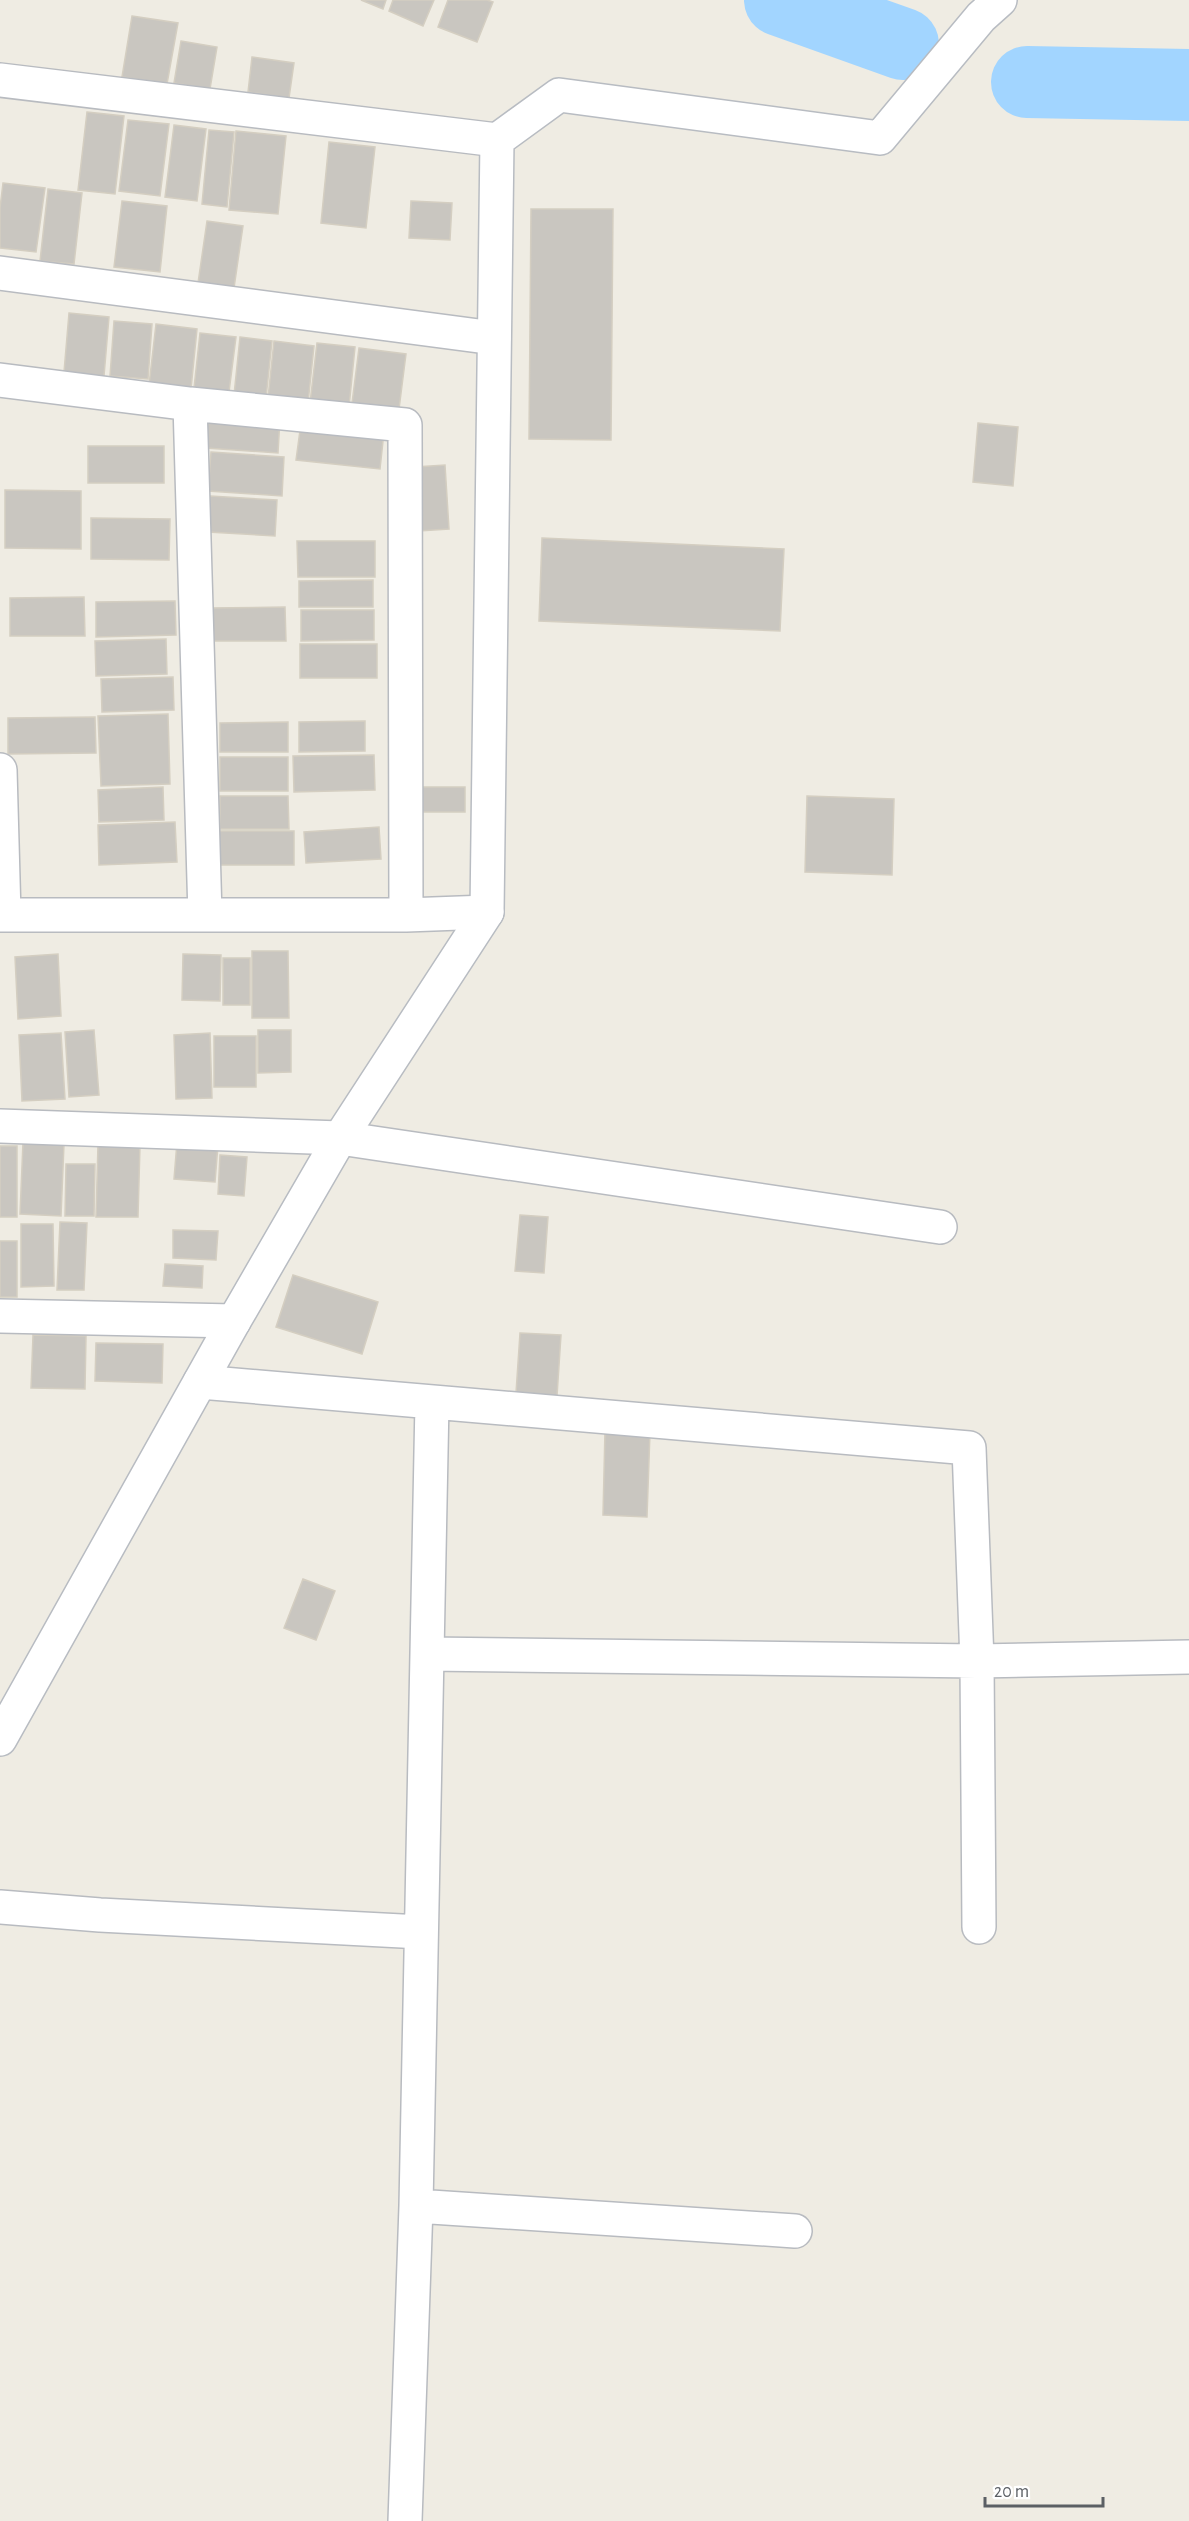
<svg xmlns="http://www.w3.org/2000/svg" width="1189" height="2521" font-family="'Alegreya Sans',sans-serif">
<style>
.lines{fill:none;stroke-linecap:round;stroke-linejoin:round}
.river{stroke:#a2d5ff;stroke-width:72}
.building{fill:#c9c6c0;stroke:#d4cec1;stroke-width:1.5}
.minor-casing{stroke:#b8bbc0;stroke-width:36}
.secondary-casing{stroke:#b8bcc2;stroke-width:36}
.minor{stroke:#fff;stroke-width:33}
.secondary{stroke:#fff;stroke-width:33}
</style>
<rect width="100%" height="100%" fill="#efece3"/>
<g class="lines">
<path class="river" d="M780,0L903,44
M1027,82L1189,85"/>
</g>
<path class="building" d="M361,0H386L383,9Z
M393,0H434L423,26L389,11Z
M448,0H487L493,2L477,42L438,27Z
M132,16L178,23L167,84L122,77Z
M181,41L217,47L210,89L174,83Z
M252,57L294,63L289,98L248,92Z
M87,112L124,116L115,194L78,190Z
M128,120L169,124L160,196L119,191Z
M174,125L206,129L197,201L165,197Z
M209,130L234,132L227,207L202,204Z
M236,131L286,136L278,214L229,210Z
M329,142L375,147L366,228L321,223Z
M3,183L45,188L36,252L0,248V208Z
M48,189L82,193L74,264L40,261Z
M122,201L167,206L160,272L114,267Z
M411,201L452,203L450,240L409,238Z
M531,209H613L611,440L529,439Z
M207,221L243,226L234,288L198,283Z
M69,313L109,317L104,376L64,372Z
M114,321L152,324L148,379L110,376Z
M156,324L197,329L191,389L149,385Z
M200,333L236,337L229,392L194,388Z
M240,337L272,341L266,398L234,395Z
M274,341L314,346L308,403L268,398Z
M317,343L355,347L349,407L310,403Z
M359,348L406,354L398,417L351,411Z
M208,413L280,418L278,453L206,448Z
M301,423L384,432L380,469L296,460Z
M978,423L1018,427L1013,486L973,482Z
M88,446H164V483H88Z
M211,452L284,457L282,496L208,491Z
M445,465L449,529L419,531L415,467Z
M5,490L81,491V549L5,548Z
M210,496L277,500L275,536L208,532Z
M91,518L170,519L169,560L91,559Z
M542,538L784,549L780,631L539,621Z
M297,541H375V577H298Z
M373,580V607H299V581Z
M84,597L85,636H10V598Z
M175,601L176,635L96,637V602Z
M285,607L286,641H209L208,608Z
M301,610H374V640L301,641Z
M166,639L167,674L96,676L95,641Z
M300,644H377V678H300Z
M173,677L174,710L102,712L101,679Z
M168,714L170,784L101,786L98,716Z
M95,717L96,753L8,754V718Z
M365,721V751L299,752V722Z
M288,722V752H220V723Z
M374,755L375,790L294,792L293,756Z
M220,757H288V791H220Z
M163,787L164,820L99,822L98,790Z
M418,787H465V812H419Z
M220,796H288L289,829H220Z
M807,796L894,799L892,875L805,872Z
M175,822L177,862L99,865L98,825Z
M379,827L381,859L306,863L304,832Z
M215,831H294V865H215Z
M252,951H288L289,1018H252Z
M58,954L61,1016L18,1019L15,957Z
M183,954L221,955L220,1001L182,1000Z
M223,958H250V1005H223Z
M94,1030L99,1095L69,1097L65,1032Z
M258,1030H291V1072L258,1073Z
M61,1033L65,1099L22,1101L19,1035Z
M210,1033L212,1098L176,1099L174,1035Z
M214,1036H256V1087H214Z
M23,1142L64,1144L61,1216L20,1214Z
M177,1142L218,1145L215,1182L174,1179Z
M98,1144L140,1145L138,1217H96Z
M0,1146H17V1217H0Z
M220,1155L247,1157L244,1196L218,1194Z
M66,1164H95L94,1216H65Z
M520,1215L548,1217L544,1273L515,1271Z
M60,1222L87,1223L84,1290H57Z
M21,1224H53L54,1286L21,1287Z
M173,1230L218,1231L216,1260L173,1258Z
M0,1241H17V1297H0Z
M165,1264L203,1266L202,1288L163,1286Z
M293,1275L378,1302L362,1354L276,1327Z
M520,1333L561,1335L557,1396L516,1393Z
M33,1335L86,1336L85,1389L31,1388Z
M96,1343L163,1344L162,1383L95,1381Z
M605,1430L650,1432L647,1517L603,1515Z
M303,1579L335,1591L316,1640L284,1628Z"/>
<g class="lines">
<g class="minor-casing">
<path id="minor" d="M0,80L497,140
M0,273L494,338
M0,380L190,404L405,425L406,915
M190,404L205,915
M0,770L4,915
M0,915H406L487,912
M0,1126L340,1138L940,1227
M0,1316L234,1321
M200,1382L969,1448L977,1661L979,1927
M427,1654L977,1661L1189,1657
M0,1907L100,1915L421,1932
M416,2206L795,2231
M405,2521L416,2206L432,1402"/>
</g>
<g class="secondary-casing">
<path id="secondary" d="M0,1739L234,1321L340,1138L487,912L497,140L559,95L880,138L981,17L1000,0"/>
</g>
<use href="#minor" class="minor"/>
<use href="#secondary" class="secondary"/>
</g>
<path d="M985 2497v9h118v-9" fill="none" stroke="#5b5f64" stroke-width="3"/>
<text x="994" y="2497" font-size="18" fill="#5b5f64" stroke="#ffffff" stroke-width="4.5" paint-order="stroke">20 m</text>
</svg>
